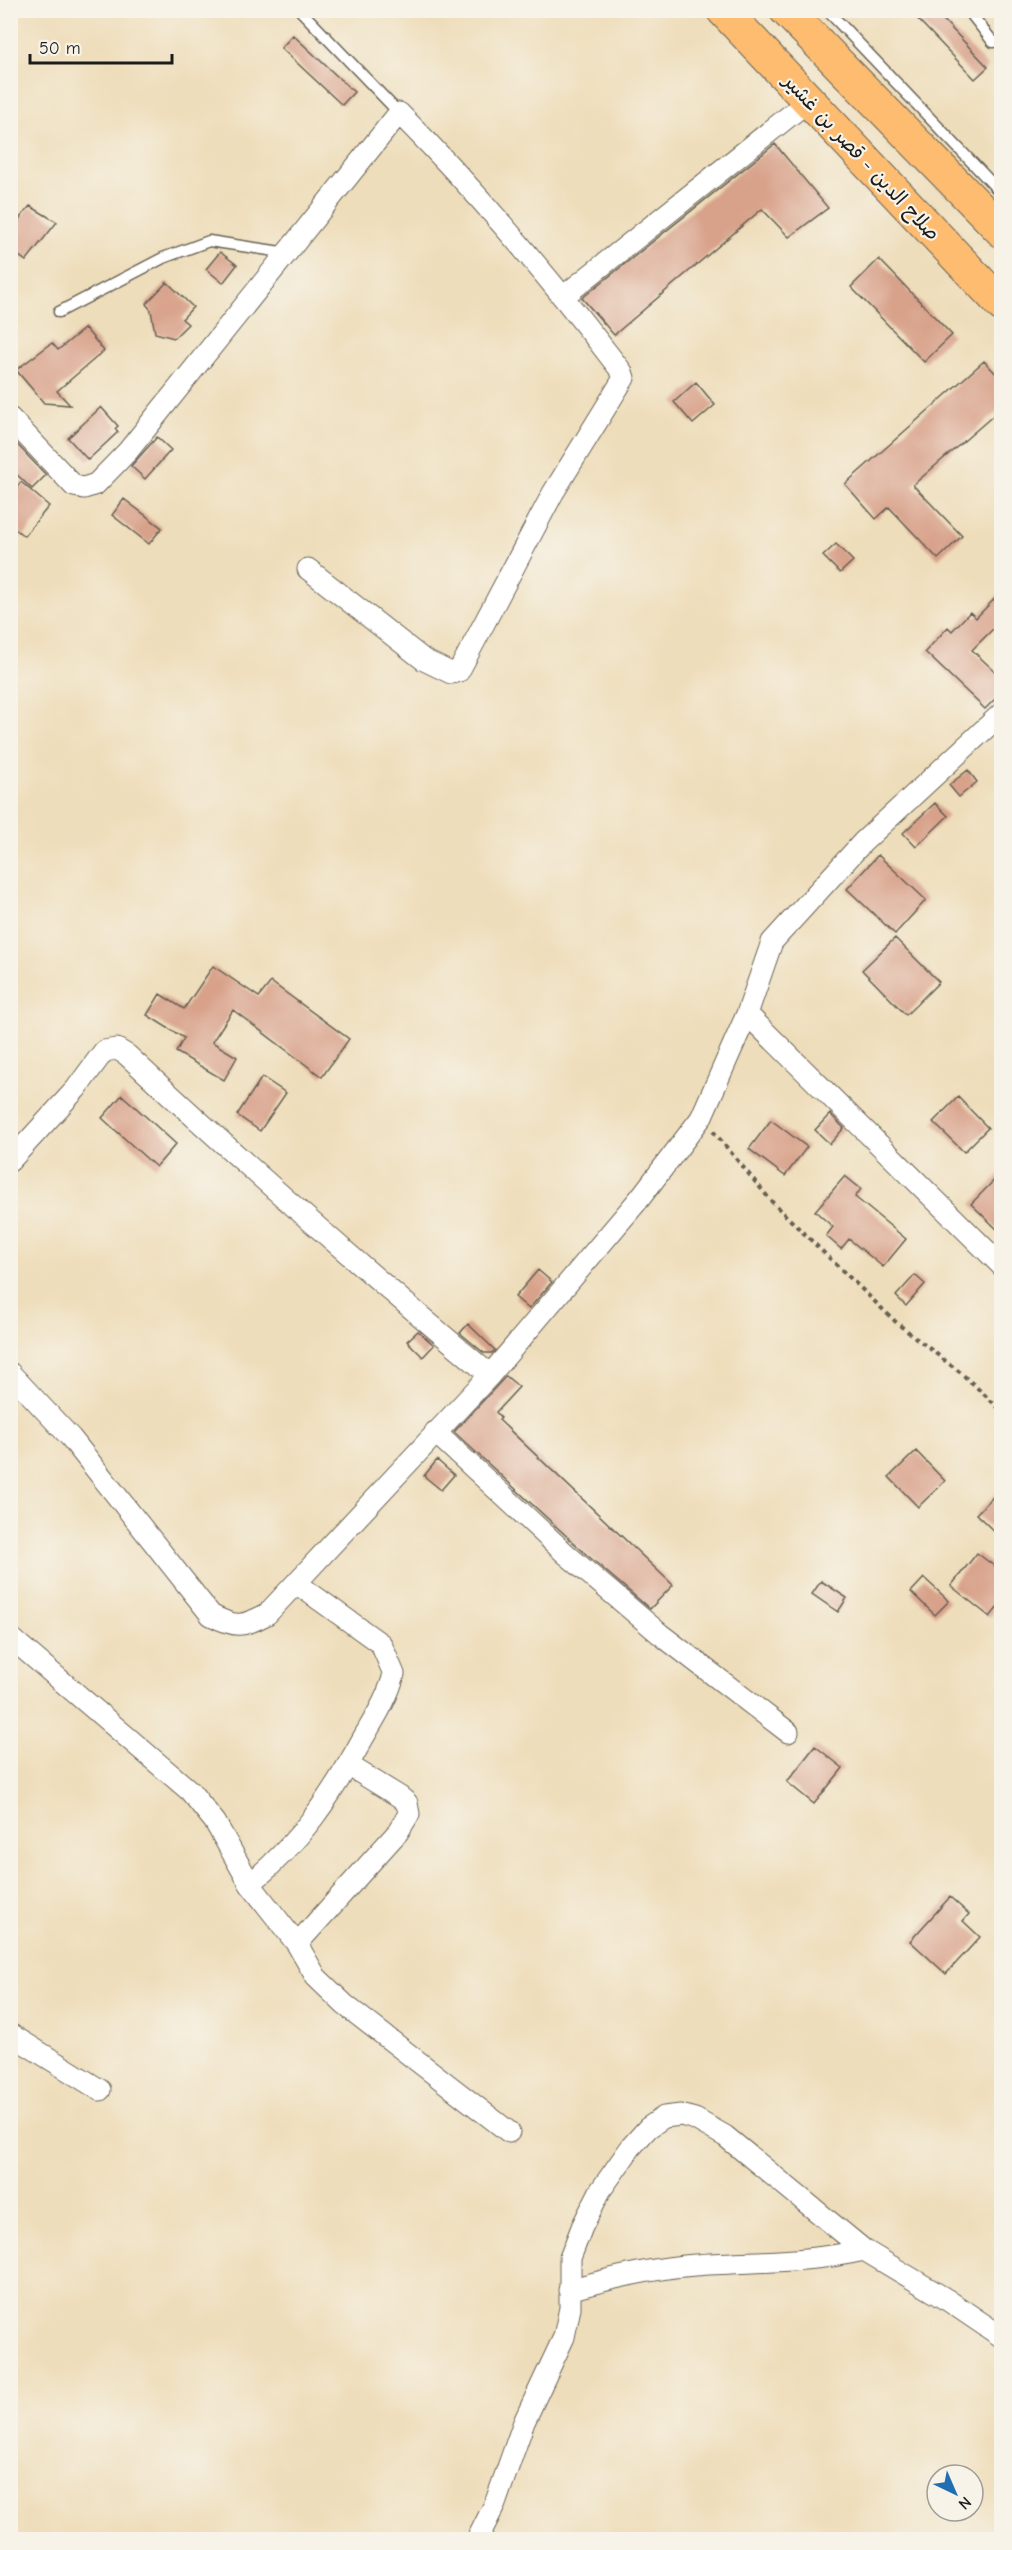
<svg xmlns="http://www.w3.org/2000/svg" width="1012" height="2550" font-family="'Comic Neue','Playpen Sans Arabic',sans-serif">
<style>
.building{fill:#d8a18a}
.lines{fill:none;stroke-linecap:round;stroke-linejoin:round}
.lane-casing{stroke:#666053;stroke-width:13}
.street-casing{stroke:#666053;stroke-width:23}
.highway-casing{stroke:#666053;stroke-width:35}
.path{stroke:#666053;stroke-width:4;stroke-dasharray:4.5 4.5;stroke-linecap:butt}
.lane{stroke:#fff;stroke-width:10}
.street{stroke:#fff;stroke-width:21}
.highway{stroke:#fdbc70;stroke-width:33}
.labels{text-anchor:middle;stroke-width:4.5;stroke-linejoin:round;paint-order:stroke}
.street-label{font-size:20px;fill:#1c1c1c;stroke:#f7f3e8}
</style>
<rect width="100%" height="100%" fill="#f7f3e8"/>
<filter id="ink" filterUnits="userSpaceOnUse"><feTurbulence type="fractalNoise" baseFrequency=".0167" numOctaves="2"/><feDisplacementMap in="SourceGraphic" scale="12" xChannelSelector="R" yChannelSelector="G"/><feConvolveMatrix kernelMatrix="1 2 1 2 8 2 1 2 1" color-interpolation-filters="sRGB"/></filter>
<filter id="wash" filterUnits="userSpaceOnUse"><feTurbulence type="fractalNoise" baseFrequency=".008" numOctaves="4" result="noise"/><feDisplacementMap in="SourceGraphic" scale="24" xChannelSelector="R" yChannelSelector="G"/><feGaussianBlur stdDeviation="1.35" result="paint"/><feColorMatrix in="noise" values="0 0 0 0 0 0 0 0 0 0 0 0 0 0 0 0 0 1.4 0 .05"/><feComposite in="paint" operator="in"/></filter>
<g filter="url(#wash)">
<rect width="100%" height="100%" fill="#eeddba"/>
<g id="blocks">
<path class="building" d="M909,10H934L988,67L975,79Z
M293,35L354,92L342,105L281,48Z
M775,144L828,208L789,237L762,209L614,335L582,298Z
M30,206L57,222L26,261L10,249V230Z
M220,252L237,265L223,283L206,269Z
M879,259L952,335L924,362L851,287Z
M167,282L193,307L182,319L188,324L174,338L155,333L151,310L146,304Z
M85,328L104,351L57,391L70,405L44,403L16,370L52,343L58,350Z
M984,361L1002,380V408L913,485L962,536L938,559L889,507L876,519L845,484Z
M696,382L715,405L693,424L674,402Z
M101,407L118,426L115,429L118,432L88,460L68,438Z
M10,437L46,475L32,489L10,468Z
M157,437L171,450L145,479L131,466Z
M21,482L49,506L24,536L10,525V494Z
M124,499L162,528L149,544L112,515Z
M836,544L853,561L840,573L823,556Z
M1002,591V620L972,650L1002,678V692L985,709L925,652L948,627L952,631L970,612L976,618Z
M968,770L977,782L959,797L949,785Z
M935,803L948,816L916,847L903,833Z
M878,855L926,900L895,934L847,889Z
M895,938L939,982L906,1015L862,970Z
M213,966L259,997L271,982L349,1039L322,1077L233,1010L212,1042L237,1057L224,1080L176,1052L184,1038L147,1015L160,994L184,1009Z
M262,1077L286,1093L260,1131L237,1115Z
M122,1095L176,1144L156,1167L102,1118Z
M958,1097L988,1128L964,1152L933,1122Z
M830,1114L844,1128L830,1144L815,1130Z
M771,1120L807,1147L785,1176L749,1149Z
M1002,1172V1234L971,1204Z
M845,1176L861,1189L855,1197L906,1239L883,1267L849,1239L841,1249L826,1236L833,1227L815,1211Z
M538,1270L552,1282L529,1309L515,1297Z
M915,1275L925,1284L906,1306L896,1296Z
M468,1324L495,1350L492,1353H484L460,1333Z
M418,1331L434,1345L423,1357L407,1341Z
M506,1376L519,1387L496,1412L501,1418L499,1420L673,1585L650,1609L587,1555L454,1432Z
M916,1451L945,1481L918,1507L889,1477Z
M437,1460L454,1475L441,1490L424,1476Z
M1002,1488V1539L976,1514Z
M977,1553L1002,1572V1602L990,1617L951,1586Z
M924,1578L949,1601L935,1615L911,1592Z
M821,1581L847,1598L838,1612L812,1594Z
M815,1746L843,1768L814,1804L787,1782Z
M950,1897L969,1914L963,1921L980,1937L946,1974L910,1941Z"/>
</g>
</g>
<g filter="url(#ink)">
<use href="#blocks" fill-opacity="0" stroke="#666053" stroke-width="1.5"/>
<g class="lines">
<g class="lane-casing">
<path id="lane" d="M300,10L399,113
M827,10L1002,194
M968,10L993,42L1002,41
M59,312L163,258L209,241L288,253"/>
</g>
<g class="street-casing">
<path id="street" d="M564,296L808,101
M10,418L74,486L84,488L96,484L128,451L399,113C479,193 553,282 622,372L624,378L553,493L459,671L451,673L424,660L308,569
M747,1014L1002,1266
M10,1161L76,1089L104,1051L117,1049L127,1055C245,1165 366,1271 490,1375
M10,1373L71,1438L211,1615C236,1628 242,1627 267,1614L490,1375L640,1198L701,1118L747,1014L772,942L863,842L1002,713
M435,1432L566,1554L660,1634L788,1732
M10,1637L190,1791L215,1822L250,1884C301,1841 330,1798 362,1740C374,1719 388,1698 394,1674L381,1644L296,1583
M250,1884L297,1944L316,1977L345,2005L509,2132
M297,1944L398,1832L409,1814L407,1803L400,1797L348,1765
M10,2034L100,2090
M569,2290C611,2278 652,2268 695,2265C752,2261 808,2263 864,2250
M477,2540L495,2504L524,2422L564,2337L570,2308V2258L582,2227L600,2191L631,2147L648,2128L664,2117L681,2115L695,2119L725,2136L864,2250L946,2299L1002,2337"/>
</g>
<g class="highway-casing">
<path id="highway" d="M723,10L1002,305
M786,10L1002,231"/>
</g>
<path class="path" d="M713,1131L773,1203L820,1249L898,1324L961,1373L1002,1411"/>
<use href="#lane" class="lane"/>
<use href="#street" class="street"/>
<use href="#highway" class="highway"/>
</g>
</g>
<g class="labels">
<g class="street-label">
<text transform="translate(862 157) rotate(47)" y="7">صلاح الدين - قصر بن غشير</text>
</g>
</g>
<rect width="1012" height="2550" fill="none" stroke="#f7f3e8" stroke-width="36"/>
<g transform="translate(955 2493) rotate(136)"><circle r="28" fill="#f7f3e8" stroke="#9f9d96" stroke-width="1.5"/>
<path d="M0-4.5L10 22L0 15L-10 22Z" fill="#1f6fb2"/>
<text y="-9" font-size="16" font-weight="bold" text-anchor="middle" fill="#1c1c1c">N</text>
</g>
<path d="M30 54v9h142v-9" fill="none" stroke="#1c1c1c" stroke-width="3"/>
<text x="39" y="54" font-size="18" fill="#1c1c1c" stroke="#f7f3e8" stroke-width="4.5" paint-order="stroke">50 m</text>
</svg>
